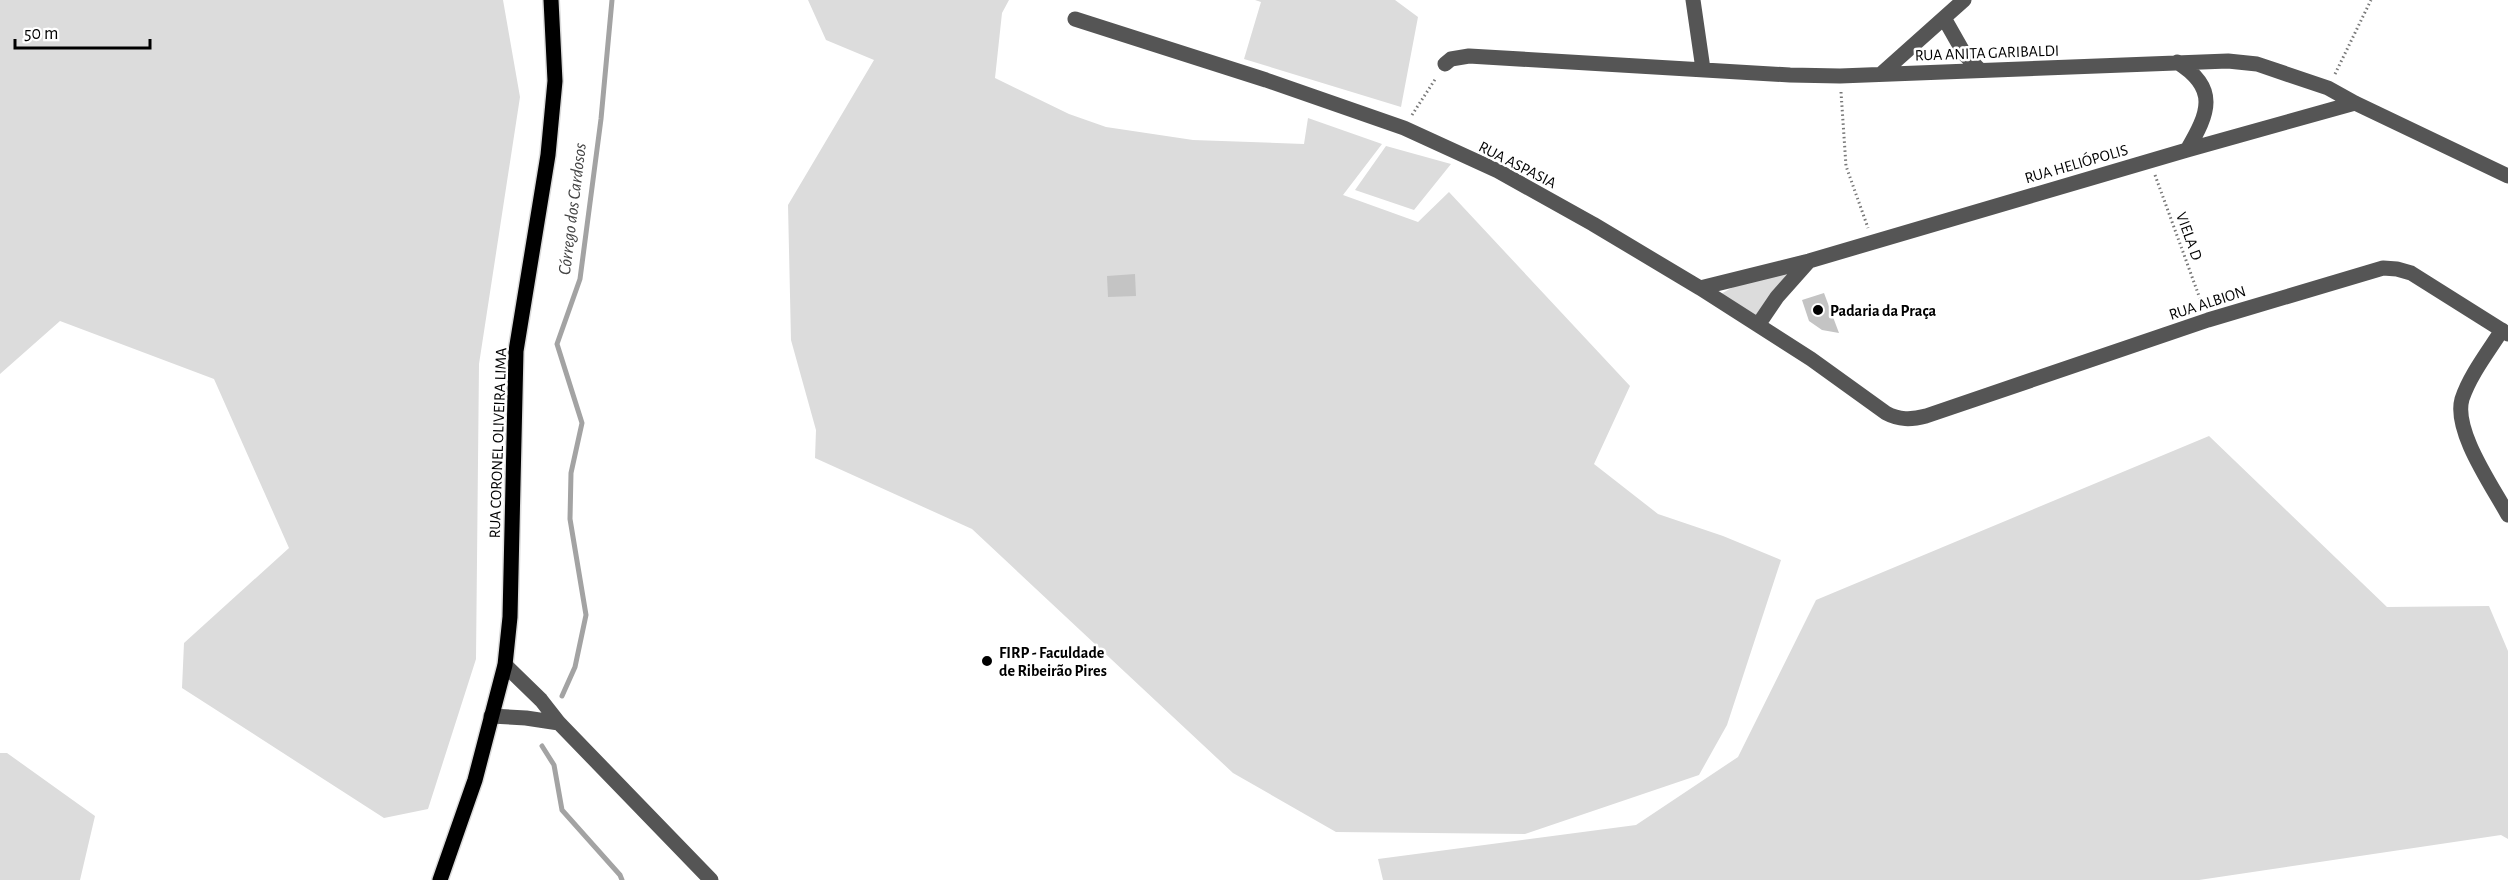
<svg xmlns="http://www.w3.org/2000/svg" width="2508" height="880" font-family="'Alegreya Sans',sans-serif">
<style>
.green{fill:#dcdcdc}
.lines{fill:none;stroke-linecap:round;stroke-linejoin:round}
.stream{stroke:#a3a3a3;stroke-width:5}
.building{fill:#c4c4c4}
.major-casing{stroke:#dbdbdb;stroke-width:18}
.path{stroke:#777;stroke-width:3;stroke-dasharray:1.5 3;stroke-linecap:butt}
.minor{stroke:#555;stroke-width:15}
.major{stroke:#000;stroke-width:15}
.poi-dot{fill:#000;stroke:#fff;stroke-width:2}
.labels{text-anchor:middle;stroke-width:5;stroke-linejoin:round;paint-order:stroke}
.street-label{font-size:16px;fill:#000;stroke:#fff}
.poi-label{font-size:16px;font-weight:bold;fill:#000;stroke:#fff;text-anchor:start}
.water-label{font-size:18px;font-style:italic;fill:#444;stroke:#fff}
</style>
<rect width="100%" height="100%" fill="#fff"/>
<path class="green" d="M0,0H503L520,97L479,364L476,659L428,809L384,818L182,688L184,643L289,548L214,379L60,321L0,374Z
M808,0H1009L1002,13L995,78L1069,114L1106,127L1193,140L1304,144L1308,118L1382,144L1343,195L1418,222L1449,192L1630,386L1594,464L1658,514L1723,536L1781,560L1727,725L1699,775L1525,834L1336,832L1233,773L972,529L815,458L816,430L791,340L788,205L874,60L826,40Z
M1255,0H1395L1418,17L1401,107L1244,59L1261,2Z
M1386,146L1451,164L1414,210L1355,190Z
M1795,270L1756,318L1719,295L1751,277Z
M2209,436L2387,607L2489,606L2508,651V839L2501,835L2199,880H1383L1378,859L1636,825L1738,757L1816,600Z
M0,753H7L95,816L80,880H0Z"/>
<g class="lines">
<path class="stream" d="M562,696L575,667L586,615L570,519L571,473L582,423L557,344L580,279L601,119L612,0
M542,746L554,765L562,810L620,875L622,880"/>
</g>
<path class="building" d="M1135,274L1136,296L1108,297L1107,276Z
M1824,293L1839,333L1822,330L1809,321L1802,300Z"/>
<g class="lines">
<g class="major-casing">
<path id="major" d="M440,880L475,780L505,665L510,617L516,351L548,155L555,81L551,0"/>
</g>
<path class="path" d="M2335,74L2371,0
M1841,92L1846,166L1868,228
M1412,115L1436,78
M2155,175L2203,307"/>
<path class="minor" d="M1693,0L1703,69
M1944,18L1965,55L1980,70
M1075,19L1266,80L1404,128L1498,171L1593,224L1700,288L1811,359L1886,413C1899,420 1911,420 1926,416L2208,320L2383,268L2397,269L2411,273L2508,334
M2177,62C2219,88 2209,113 2187,150
M1445,64L1451,59L1469,56L1790,75L1840,76L2228,61L2257,64L2328,88L2355,103L2508,176
M1881,74L1964,0
M1700,288L1809,261L2187,150L2355,103
M1758,325L1777,297L1809,261
M2502,330C2488,352 2470,375 2462,399C2453,431 2493,487 2508,515
M505,665L541,700L559,723L711,880
M491,716L526,718L559,723"/>
<use href="#major" class="major"/>
</g>
<g class="poi-dot">
<circle cx="1818" cy="310" r="6"/>
<circle cx="987" cy="661" r="6"/>
</g>
<g class="labels">
<g class="street-label">
<text transform="translate(1987 52) rotate(-2)" y="6">RUA ANITA GARIBALDI</text>
<text transform="translate(2076 163) rotate(-16)" y="6">RUA HELIÓPOLIS</text>
<text transform="translate(1518 164) rotate(27)" y="6">RUA ASPASIA</text>
<text transform="translate(2190 236) rotate(70)" y="6">VIELA D</text>
<text transform="translate(2207 302) rotate(-18)" y="6">RUA ALBION</text>
<text transform="translate(497 443) rotate(-88)" y="6">RUA CORONEL OLIVEIRA LIMA</text>
</g>
<g class="poi-label">
<text x="1830" y="316">Padaria da Praça</text>
<text x="999" y="658">FIRP - Faculdade<tspan x="999" dy="18">de Ribeirão Pires</tspan></text>
</g>
<g class="water-label">
<text transform="translate(572 209) rotate(-83)" y="6">Córrego dos Cardosos</text>
</g>
</g>
<path d="M15 39v9h135v-9" fill="none" stroke="#000000" stroke-width="3"/>
<text x="24" y="39" font-size="18" fill="#000000" stroke="#ffffff" stroke-width="4.5" paint-order="stroke">50 m</text>
</svg>
